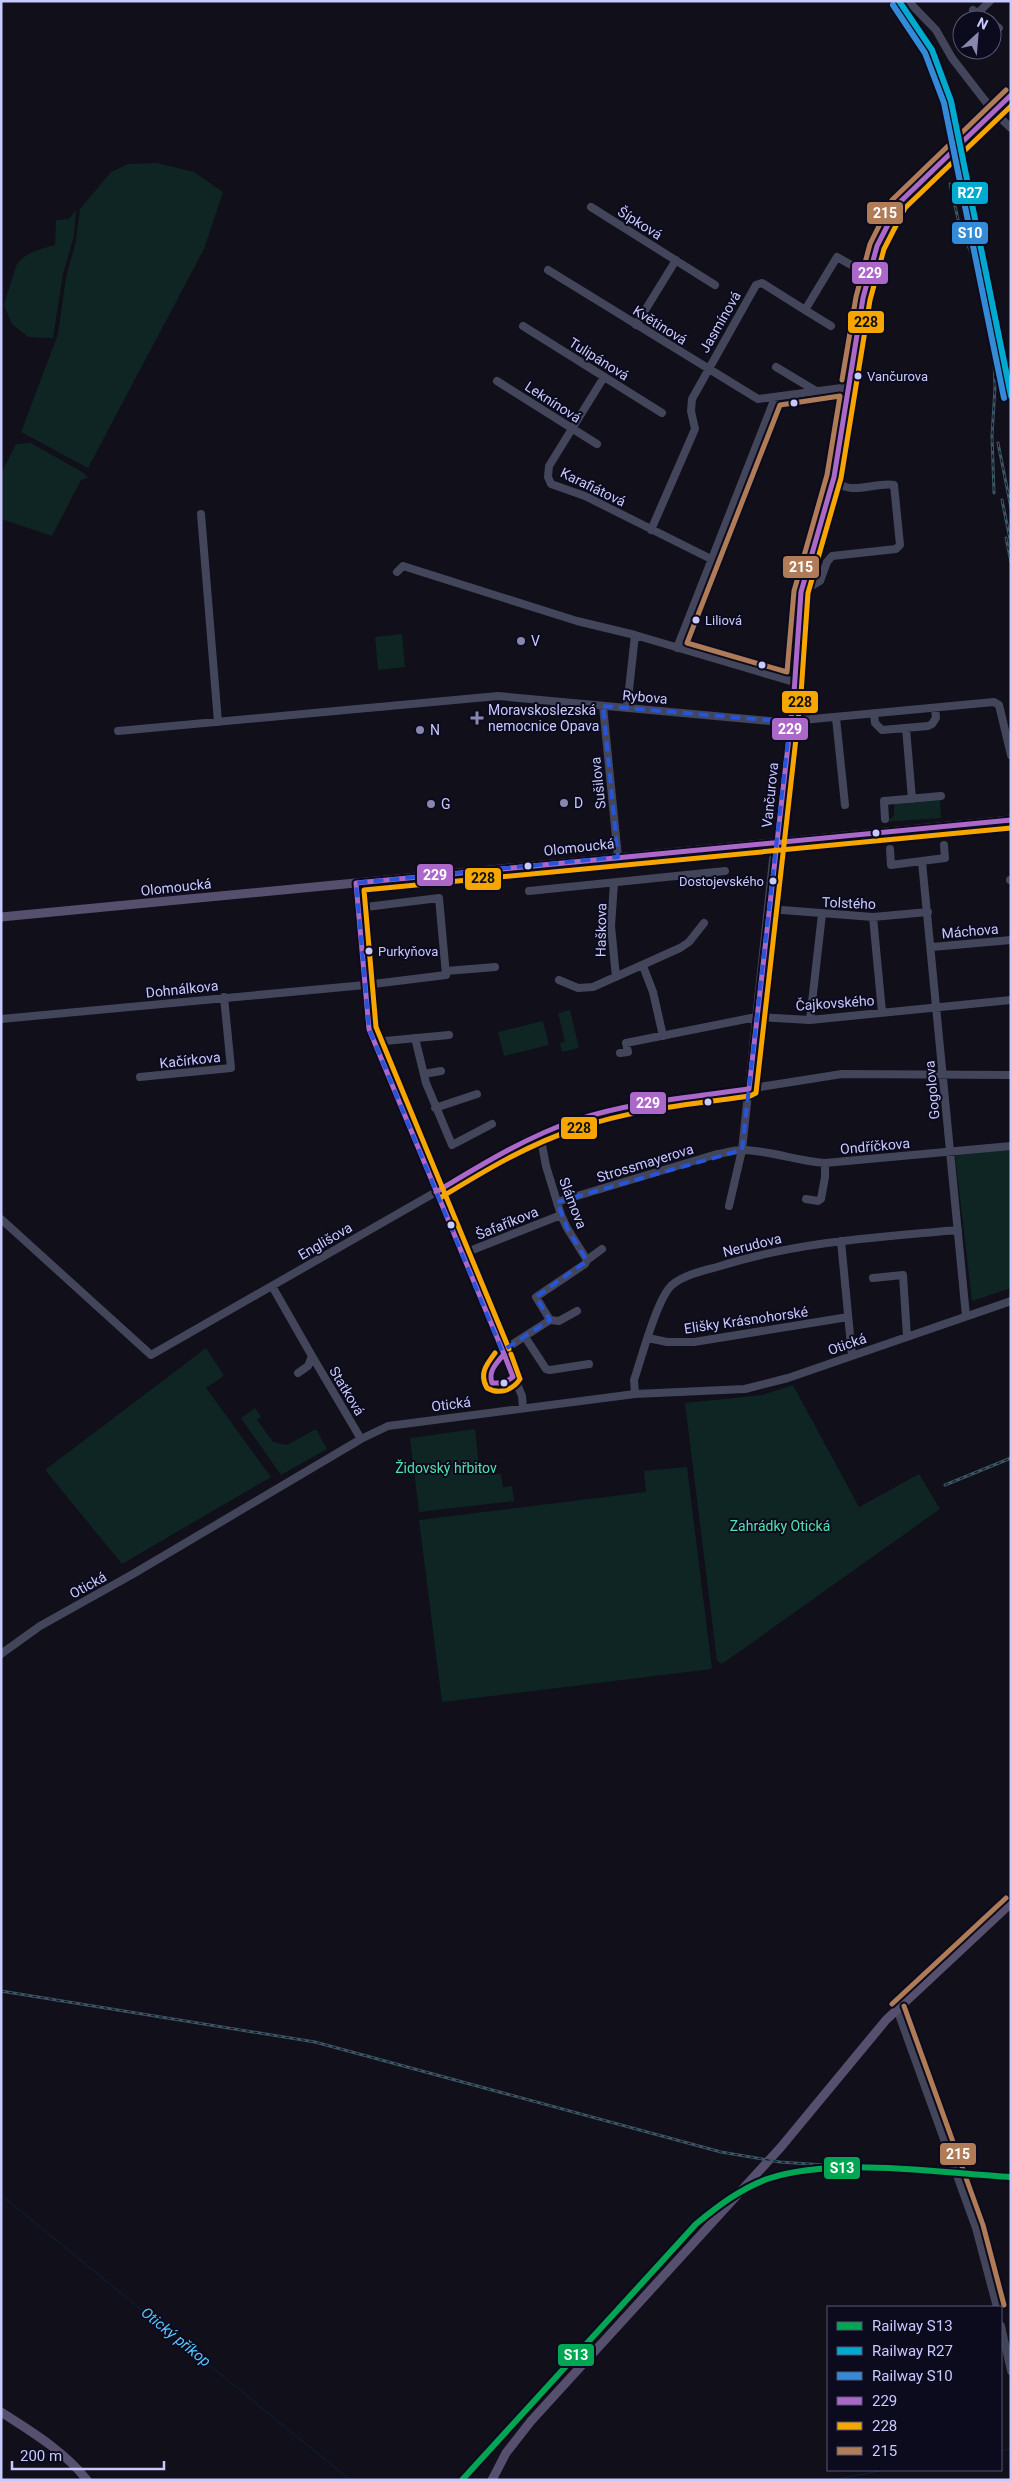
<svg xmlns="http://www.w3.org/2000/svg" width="1012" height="2481" font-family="Roboto,sans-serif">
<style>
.green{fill:#0e2523}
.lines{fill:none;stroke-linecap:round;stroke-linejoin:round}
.stream{stroke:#09223d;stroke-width:1}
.minor{stroke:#43455b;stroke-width:8}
.major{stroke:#574f6e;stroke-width:9}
.rail-casing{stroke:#3b5562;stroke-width:3}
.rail{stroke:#0c0b1e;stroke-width:1;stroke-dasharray:4;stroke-linecap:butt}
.bus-1-casing{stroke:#0c0b1e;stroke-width:9}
.bus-2-casing{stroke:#0c0b1e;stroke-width:9}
.bus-3-casing{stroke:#0c0b1e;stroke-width:9}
.bus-1{stroke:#ac68c9;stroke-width:5}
.bus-2{stroke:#f7a600;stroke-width:5}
.bus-3{stroke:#b07c57;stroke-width:5}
.rail-1-casing{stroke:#0c0b1e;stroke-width:10}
.rail-2-casing{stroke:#0c0b1e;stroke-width:10}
.rail-3-casing{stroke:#0c0b1e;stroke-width:10}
.rail-1{stroke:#00a651;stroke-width:6}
.rail-2{stroke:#00a9ce;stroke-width:6}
.rail-3{stroke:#338bd7;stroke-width:6}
.marked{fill:none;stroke:#2654da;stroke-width:4;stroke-dasharray:10 6;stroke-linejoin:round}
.bus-dot{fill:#c8c9ff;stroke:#0c0b1e;stroke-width:2}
.poi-dot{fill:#8888af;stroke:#0c0b1e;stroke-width:2}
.labels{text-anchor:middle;stroke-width:4;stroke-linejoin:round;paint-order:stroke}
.bus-label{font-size:13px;fill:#c8c9ff;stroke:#0c0b1e;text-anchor:start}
.street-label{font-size:14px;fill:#c8c9ff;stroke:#0c0b1e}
.poi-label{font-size:14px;fill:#c8c9ff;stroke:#0c0b1e;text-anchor:start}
.park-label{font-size:14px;fill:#4fe4ab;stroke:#0c0b1e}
.water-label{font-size:15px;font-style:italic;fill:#56c8ff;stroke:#0c0b1e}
.line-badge{stroke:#0c0b1e;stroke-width:2}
.badge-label{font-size:14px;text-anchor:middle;font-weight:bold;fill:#fff}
.pale-badge-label{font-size:14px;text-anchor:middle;font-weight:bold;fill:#111}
</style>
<rect width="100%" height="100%" fill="#100f1a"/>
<path class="green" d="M157,163L194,172L223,192L204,249L88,468L21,432L58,334L66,277L76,241L80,209L111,172L128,164Z
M76,210L74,236L63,274L53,338L28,337L12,324L4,305L16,266C24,253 40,249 55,245L56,220L69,219Z
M31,443L84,473L88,478L81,480L52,536L1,519V474L16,444Z
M402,634L405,667L378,670L375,637Z
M940,797L941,818L884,822V820L890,819L894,816V802Z
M570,1010L579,1048L562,1052L560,1043L565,1041L558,1013Z
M543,1021L549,1045L504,1056L498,1032Z
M1011,1149V1288L972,1301L955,1155Z
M206,1348L223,1374L222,1377L206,1388L271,1477L122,1564L45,1470Z
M793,1385L859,1507L919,1474L940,1509L722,1664L717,1661L685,1403L762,1395Z
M255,1408L261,1417L257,1420L273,1442L287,1445L316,1429L327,1449L281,1475L241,1418Z
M475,1429L480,1475L501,1474L503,1487L512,1486L514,1501L419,1512L410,1438Z
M687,1467L712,1669L442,1702L419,1520L646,1492L644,1471Z"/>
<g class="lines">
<path class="stream" d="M1,2195L350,2480
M1001,2451L1011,2448
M833,2480L885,2470"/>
<path class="minor" d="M908,1L936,30L952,58L993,111L1011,128
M973,10L988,20
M978,13L990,1
M992,23L999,28
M591,207L715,285
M548,270L758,399L849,387
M805,310L831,326
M636,325L676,260
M523,326L662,413
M776,367L816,391
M604,377L549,466L548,477L551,484L585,496L711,559
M497,381L597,444
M201,514L218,722
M651,530L695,429L691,411L692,399L756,285L762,283L805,310L837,257L869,275
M397,572L403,566L577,621L635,635L794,682
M801,592L820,581L827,562L832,556L896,549L900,545L894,485C876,481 845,499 834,477
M677,648L775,398
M603,706L618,857
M627,708L635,635
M874,714L875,723L882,730L928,726L932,724L936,718L935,708
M836,718L845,805
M906,728L912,799
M118,731L498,696L781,722L994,702L999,705L1011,755
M885,819L884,801L941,796
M890,849L891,865L945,858L944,845
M922,862L966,1316
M1010,880H1011
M356,883L369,1029L522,1396L523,1408
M614,883L611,926L616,977
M529,891L725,871
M769,909L873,917L928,912
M873,917L882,1012
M932,947L1011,940
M643,966L653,992L663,1036
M446,971L495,967
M559,980L578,988L593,987L680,948L689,942L704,923
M1,1019L365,985L446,975L439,898L358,908
M810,1020L822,914
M415,1038L426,1083L452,1145L492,1124
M374,1042L449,1035
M620,1053L628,1052L626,1043L756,1017L810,1020L1011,1000
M424,1074L441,1071
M140,1077L231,1068L224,997
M435,1108L477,1094
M540,1134L546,1166L561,1215L567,1228L587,1260L602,1249
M806,1199L818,1201L821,1199L825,1177V1163
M557,1202L717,1154C726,1153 735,1149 744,1150C772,1151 797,1161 825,1163L1011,1146
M729,1206L742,1150L773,860L779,831L794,693L801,592L834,477L863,298L877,246L899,203L1011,95
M1,1219L151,1355L527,1140L575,1120L608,1111L842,1074L1011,1075
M841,1241L852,1356
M462,1254L561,1215
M873,1278L903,1275L907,1337
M272,1286L312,1356L308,1366L298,1373
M550,1320L559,1321L577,1311
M525,1337L546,1369L550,1370L589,1364
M648,1338L667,1342H694L848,1317
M502,1351L550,1320L536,1297L585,1264L587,1260
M312,1356L361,1439
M635,1394L634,1380C641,1360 657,1298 672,1285C684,1275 702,1271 717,1267C795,1242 877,1237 958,1230
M1,1654L40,1626L133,1574L361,1439L388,1426L635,1394L745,1389L788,1378L1011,1301
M897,2009L976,2228L997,2307
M1001,2326L1011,2371"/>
<path class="major" d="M1,917L1011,820
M1,2412C32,2432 64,2451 87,2480
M492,2480L506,2453L531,2421L781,2147L886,2020L1011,1903"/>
<g class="rail-casing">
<path id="rail" d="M966,169L973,224L993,333L995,387L992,436L994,493
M950,184L960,228
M958,221L976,265
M998,443L1011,508
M1002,500L1011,544
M1006,538L1011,562
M945,1485L1011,1458
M1,1991L315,2042L721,2152L780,2162L853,2167"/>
</g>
<use href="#rail" class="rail"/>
<g class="bus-1-casing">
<path id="bus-1" d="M436,1192C481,1165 526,1137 576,1120C631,1102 691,1097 749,1089L794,693L801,592L834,477L863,298L877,246L899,203L1011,95
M504,1354L513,1377L504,1383H492C488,1371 496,1364 504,1354Z
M504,1354L369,1029L356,883L1011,820"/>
</g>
<g class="bus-2-casing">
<path id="bus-2" d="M440,1198C484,1171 529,1144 578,1128C634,1109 693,1104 750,1096L756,1093L801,694L808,593L841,478L870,300L884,249L905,208L1011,106
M509,1349L376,1027L364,890L1011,828
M495,1353C486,1365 479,1374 487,1388C499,1395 513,1390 520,1379L511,1354"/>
</g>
<g class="bus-3-casing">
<path id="bus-3" d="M842,380L856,297L870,244L892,200L1006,90
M840,396L827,475L794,591L787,672L687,643L780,405Z
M892,2004L1006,1898
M904,2006L983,2225L1004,2305"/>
</g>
<use href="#bus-1" class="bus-1"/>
<use href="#bus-2" class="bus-2"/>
<use href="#bus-3" class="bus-3"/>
<g class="rail-1-casing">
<path id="rail-1" d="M462,2480L696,2224C718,2206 740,2189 767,2179C835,2156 938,2173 1011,2177"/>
</g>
<g class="rail-2-casing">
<path id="rail-2" d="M899,1L932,50L951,101L1011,396"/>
</g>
<g class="rail-3-casing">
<path id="rail-3" d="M893,5L925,53L944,103L1004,398"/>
</g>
<use href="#rail-1" class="rail-1"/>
<use href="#rail-2" class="rail-2"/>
<use href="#rail-3" class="rail-3"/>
</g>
<path class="marked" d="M603,706L790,722L742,1150L557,1202L567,1228L587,1261L536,1297L550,1320L502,1351L369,1029L356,883L618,857Z"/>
<g class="bus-dot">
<circle cx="858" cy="376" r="4.5"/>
<circle cx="794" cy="403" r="4.5"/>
<circle cx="696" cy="620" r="4.5"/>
<circle cx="762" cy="665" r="4.5"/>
<circle cx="876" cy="833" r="4.5"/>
<circle cx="528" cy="866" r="4.5"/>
<circle cx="773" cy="881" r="4.5"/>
<circle cx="369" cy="951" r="4.5"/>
<circle cx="708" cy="1102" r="4.5"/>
<circle cx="451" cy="1225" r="4.5"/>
<circle cx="504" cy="1383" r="4.5"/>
</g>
<g class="poi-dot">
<circle cx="521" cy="641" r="5"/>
<path d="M474.5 710.5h5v5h5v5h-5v5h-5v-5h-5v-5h5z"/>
<circle cx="420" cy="730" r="5"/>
<circle cx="564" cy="803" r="5"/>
<circle cx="431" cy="804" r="5"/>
</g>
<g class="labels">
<g class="bus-label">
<text x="867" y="381">Vančurova</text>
<text x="705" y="625">Liliová</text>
<text x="764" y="886" text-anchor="end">Dostojevského</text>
<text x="378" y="956">Purkyňova</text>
</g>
<g class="street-label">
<text transform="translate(640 223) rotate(32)" y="5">Šípková</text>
<text transform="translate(720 322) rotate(-60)" y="5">Jasmínová</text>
<text transform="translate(660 325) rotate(32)" y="5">Květinová</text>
<text transform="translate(599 359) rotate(32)" y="5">Tulipánová</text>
<text transform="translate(553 402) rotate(33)" y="5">Leknínová</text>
<text transform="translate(593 487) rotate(26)" y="5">Karafiátová</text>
<text transform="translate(645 697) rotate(5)" y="5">Rybova</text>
<text transform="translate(598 783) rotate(-96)" y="5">Sušilova</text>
<text transform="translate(770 795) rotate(-84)" y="5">Vančurova</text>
<text transform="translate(579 847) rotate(-6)" y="5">Olomoucká</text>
<text transform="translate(176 887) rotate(-6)" y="5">Olomoucká</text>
<text transform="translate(849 903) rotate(2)" y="5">Tolstého</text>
<text transform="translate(601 930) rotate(-89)" y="5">Haškova</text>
<text transform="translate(970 931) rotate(-5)" y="5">Máchova</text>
<text transform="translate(182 989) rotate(-6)" y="5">Dohnálkova</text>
<text transform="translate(835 1003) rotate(-4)" y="5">Čajkovského</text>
<text transform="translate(190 1060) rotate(-6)" y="5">Kačírkova</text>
<text transform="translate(932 1090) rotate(-95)" y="5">Gogolova</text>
<text transform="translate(875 1146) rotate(-5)" y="5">Ondříčkova</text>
<text transform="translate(645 1163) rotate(-17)" y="5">Strossmayerova</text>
<text transform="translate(573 1203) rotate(69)" y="5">Slámova</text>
<text transform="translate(507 1223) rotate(-22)" y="5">Šafaříkova</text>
<text transform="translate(325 1241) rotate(-30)" y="5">Englišova</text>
<text transform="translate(752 1245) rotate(-14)" y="5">Nerudova</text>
<text transform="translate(746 1320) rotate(-8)" y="5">Elišky Krásnohorské</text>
<text transform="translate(847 1344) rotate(-19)" y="5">Otická</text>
<text transform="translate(347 1391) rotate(59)" y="5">Statková</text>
<text transform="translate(451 1404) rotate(-7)" y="5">Otická</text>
<text transform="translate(88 1585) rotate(-29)" y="5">Otická</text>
</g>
<g class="poi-label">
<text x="531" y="646">V</text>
<text x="488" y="715">Moravskoslezská<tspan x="488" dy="16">nemocnice Opava</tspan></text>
<text x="430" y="735">N</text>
<text x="574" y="808">D</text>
<text x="441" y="809">G</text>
</g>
<g class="park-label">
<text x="446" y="1473">Židovský hřbitov</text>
<text x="780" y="1531">Zahrádky Otická</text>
</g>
<g class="water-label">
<text transform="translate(176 2337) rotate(39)" y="5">Otický příkop</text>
</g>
</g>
<g class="line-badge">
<rect x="951" y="181" width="38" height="24" rx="5" fill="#00a9ce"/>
<rect x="866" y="201" width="38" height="24" rx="5" fill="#b07c57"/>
<rect x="951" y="221" width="38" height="24" rx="5" fill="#338bd7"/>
<rect x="851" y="261" width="38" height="24" rx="5" fill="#ac68c9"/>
<rect x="847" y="310" width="38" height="24" rx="5" fill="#f7a600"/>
<rect x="782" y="555" width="38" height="24" rx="5" fill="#b07c57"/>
<rect x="781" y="690" width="38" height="24" rx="5" fill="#f7a600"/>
<rect x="771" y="717" width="38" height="24" rx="5" fill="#ac68c9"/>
<rect x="416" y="863" width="38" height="24" rx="5" fill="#ac68c9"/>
<rect x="464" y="867" width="38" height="24" rx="5" fill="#f7a600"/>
<rect x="629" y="1091" width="38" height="24" rx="5" fill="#ac68c9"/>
<rect x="560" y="1116" width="38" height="24" rx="5" fill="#f7a600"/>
<rect x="939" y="2142" width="38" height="24" rx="5" fill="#b07c57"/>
<rect x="823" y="2156" width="38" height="24" rx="5" fill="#00a651"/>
<rect x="557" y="2343" width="38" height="24" rx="5" fill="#00a651"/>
</g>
<g class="badge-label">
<text x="970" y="198">R27</text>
<text x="885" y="218">215</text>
<text x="970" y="238">S10</text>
<text x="870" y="278">229</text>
<text x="801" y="572">215</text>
<text x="790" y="734">229</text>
<text x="435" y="880">229</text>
<text x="648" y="1108">229</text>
<text x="958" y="2159">215</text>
<text x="842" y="2173">S13</text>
<text x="576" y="2360">S13</text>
</g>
<g class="pale-badge-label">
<text x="866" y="327">228</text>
<text x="800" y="707">228</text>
<text x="483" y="883">228</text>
<text x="579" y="1133">228</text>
</g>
<rect width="1012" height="2481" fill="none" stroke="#c8c9ff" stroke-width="5"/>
<rect x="827" y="2306" width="175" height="165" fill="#0c0b1e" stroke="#575778"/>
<rect x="837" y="2322" width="25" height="8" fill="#00a651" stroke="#575778"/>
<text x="872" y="2331" font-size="15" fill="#c8c9ff">Railway S13</text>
<rect x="837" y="2347" width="25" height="8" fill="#00a9ce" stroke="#575778"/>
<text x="872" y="2356" font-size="15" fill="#c8c9ff">Railway R27</text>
<rect x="837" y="2372" width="25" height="8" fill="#338bd7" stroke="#575778"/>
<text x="872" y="2381" font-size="15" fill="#c8c9ff">Railway S10</text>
<rect x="837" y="2397" width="25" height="8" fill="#ac68c9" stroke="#575778"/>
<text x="872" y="2406" font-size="15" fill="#c8c9ff">229</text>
<rect x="837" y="2422" width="25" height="8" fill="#f7a600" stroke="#575778"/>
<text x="872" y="2431" font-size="15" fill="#c8c9ff">228</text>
<rect x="837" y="2447" width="25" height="8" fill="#b07c57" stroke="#575778"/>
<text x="872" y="2456" font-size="15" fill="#c8c9ff">215</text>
<g transform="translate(977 35) rotate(26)"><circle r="24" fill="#0c0b1e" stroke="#575778"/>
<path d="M0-4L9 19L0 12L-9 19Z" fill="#8888af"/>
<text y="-8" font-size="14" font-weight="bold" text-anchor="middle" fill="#c8c9ff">N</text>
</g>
<path d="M12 2461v8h152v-8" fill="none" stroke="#c8c9ff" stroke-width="2.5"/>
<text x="20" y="2461" font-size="15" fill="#c8c9ff" stroke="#0c0b1e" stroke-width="4" paint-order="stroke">200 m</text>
</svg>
